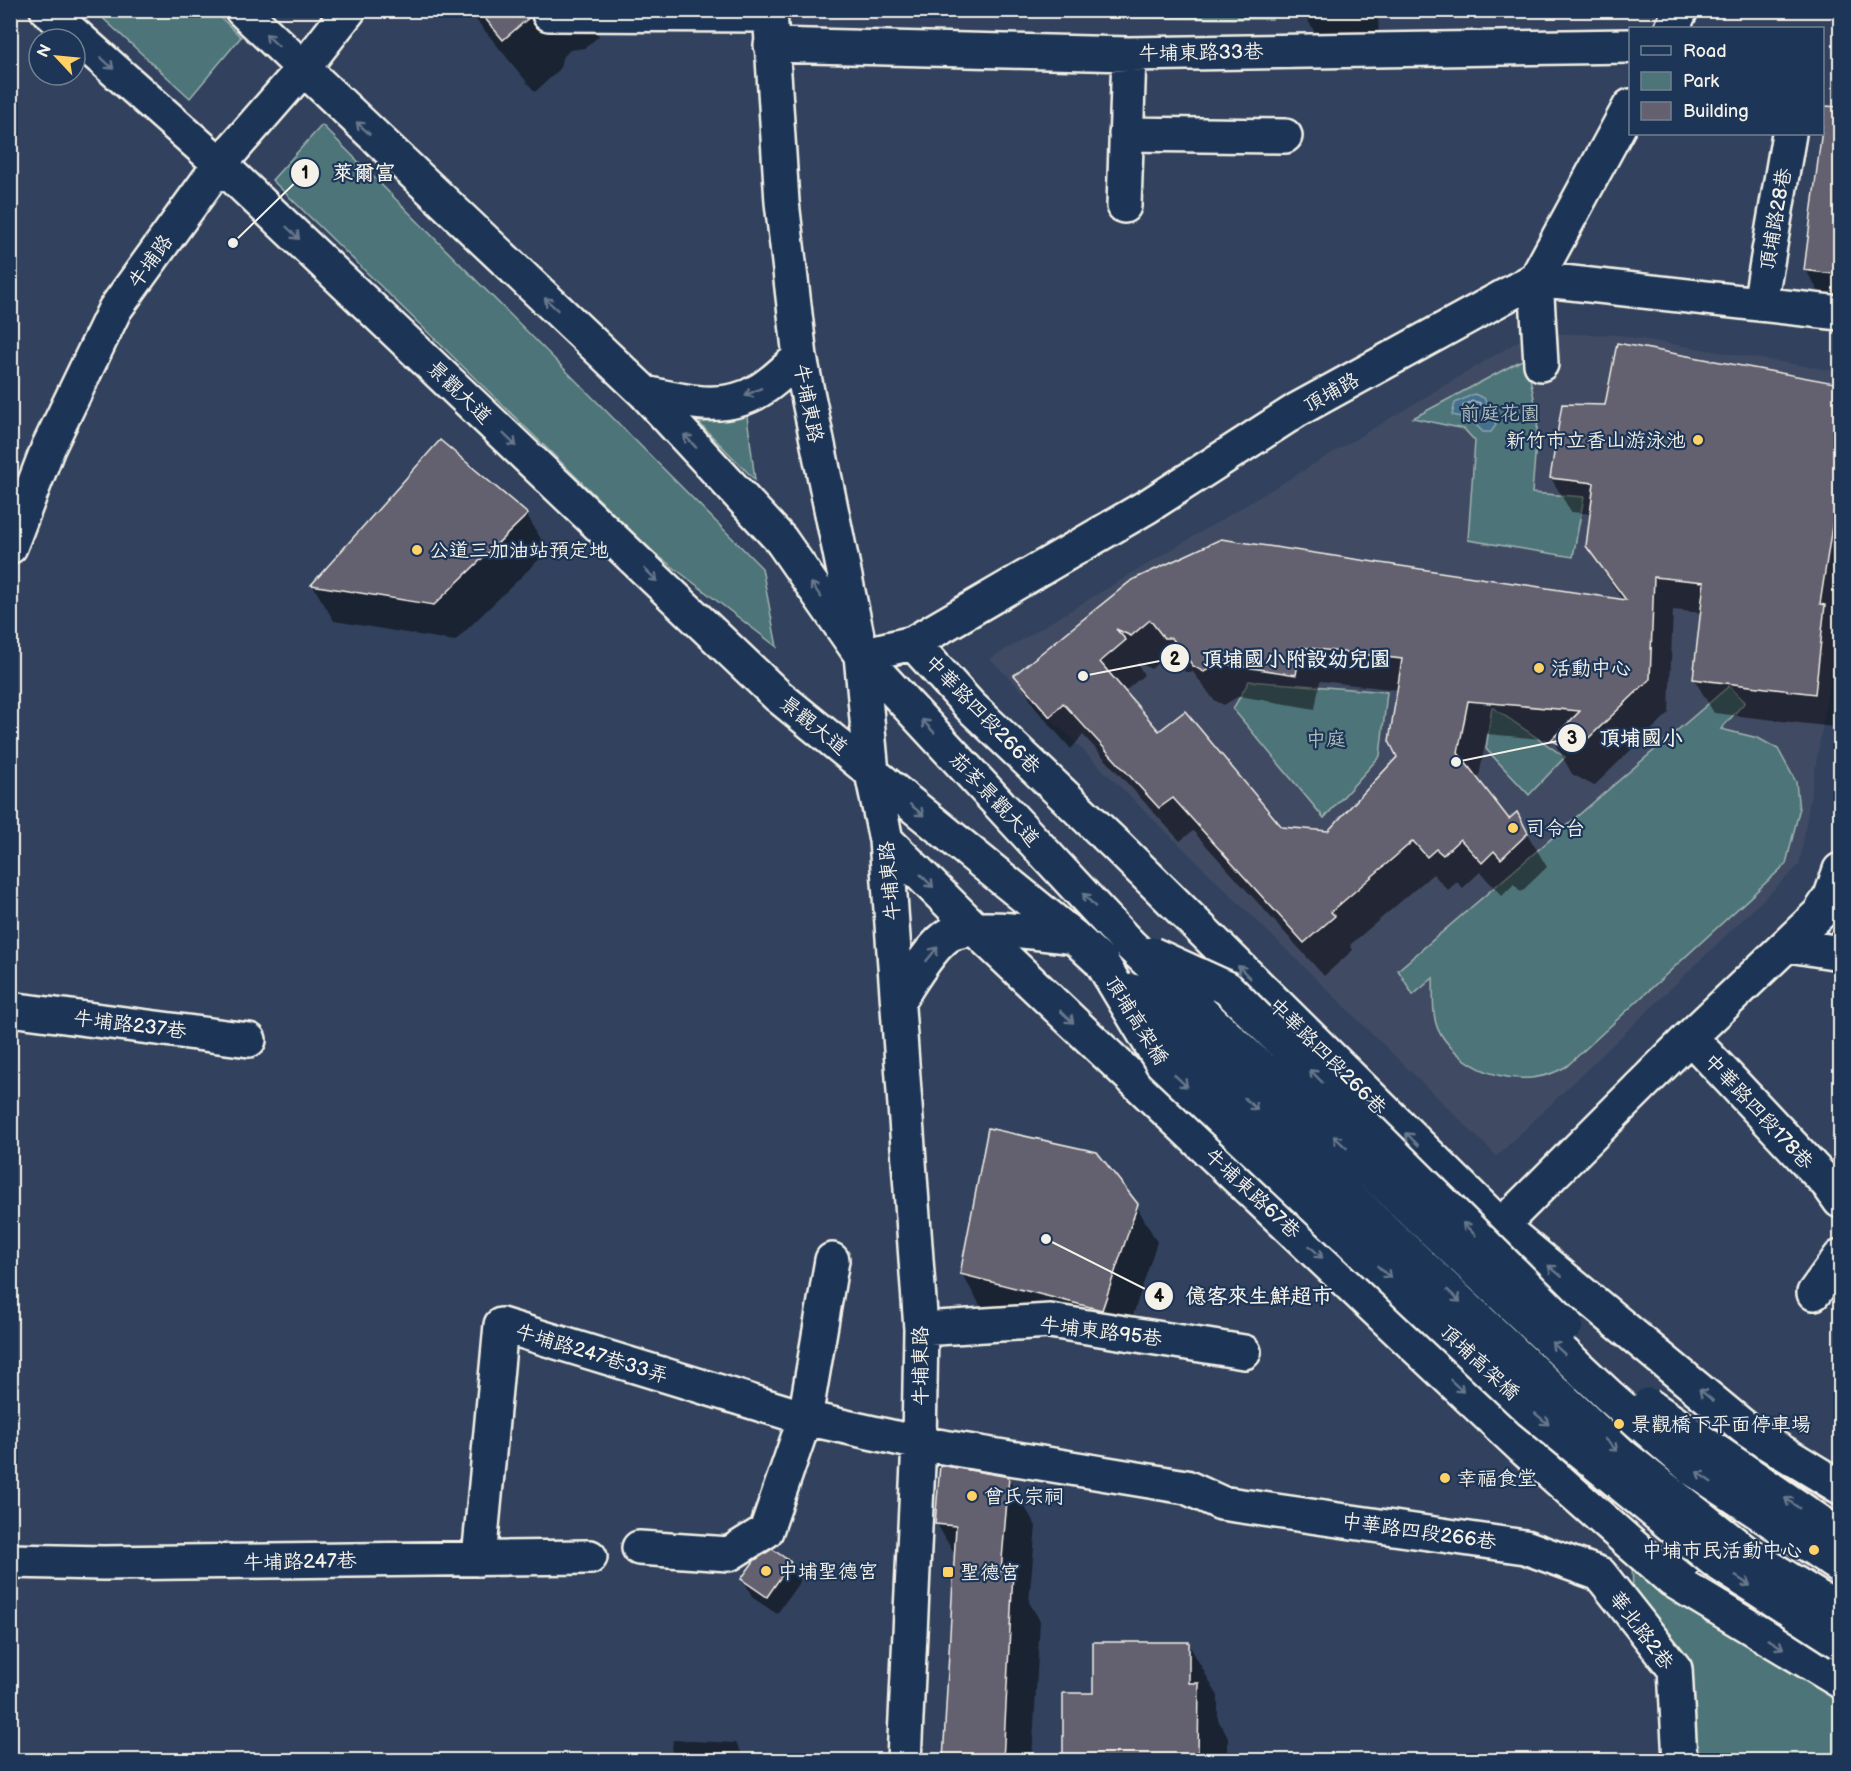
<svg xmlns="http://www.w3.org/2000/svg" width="1851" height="1771" font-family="'Balsamiq Sans','LXGW WenKai TC',sans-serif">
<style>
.built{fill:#414b63}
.green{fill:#4d7579;stroke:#a0b3b0;stroke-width:1.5}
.water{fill:#456f8c;stroke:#8ba3b1;stroke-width:1.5}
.shadow{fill:#0007;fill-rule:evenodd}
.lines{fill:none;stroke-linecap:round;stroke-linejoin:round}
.shore{stroke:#aebdc3;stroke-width:1.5}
.building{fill:#646070;stroke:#f4f1e8;stroke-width:1.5;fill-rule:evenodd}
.minor-casing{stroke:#f4f1e8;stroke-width:38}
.minor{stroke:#1d3557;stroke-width:33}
.minor-bridge-casing{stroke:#f4f1e8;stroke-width:38;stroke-linecap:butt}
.minor-bridge{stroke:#1d3557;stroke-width:33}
.oneway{stroke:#68778a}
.poi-dot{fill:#ffd166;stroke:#1d3557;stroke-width:2}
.labels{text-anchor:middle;stroke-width:4.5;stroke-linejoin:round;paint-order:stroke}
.street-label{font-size:20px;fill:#f4f1e8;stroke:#1d3557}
.park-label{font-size:20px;fill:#b1bfbc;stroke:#1d3557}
.poi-label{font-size:20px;fill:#f4f1e8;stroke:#1d3557;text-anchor:start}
.leader{fill:none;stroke:#f4f1e8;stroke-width:2}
.callout-dot{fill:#f4f1e8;stroke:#1d3557;stroke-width:2}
.mark-label{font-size:18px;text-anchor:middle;font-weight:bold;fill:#111}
.callout-label{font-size:21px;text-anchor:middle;font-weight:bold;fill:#f4f1e8;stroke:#1d3557;stroke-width:4.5;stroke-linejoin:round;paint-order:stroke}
</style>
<rect width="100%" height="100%" fill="#32425e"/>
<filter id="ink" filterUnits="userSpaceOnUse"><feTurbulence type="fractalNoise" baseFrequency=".0167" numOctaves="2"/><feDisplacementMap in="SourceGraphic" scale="12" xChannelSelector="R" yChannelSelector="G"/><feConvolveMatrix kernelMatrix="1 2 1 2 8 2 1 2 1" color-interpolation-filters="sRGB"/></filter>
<g filter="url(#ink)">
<path class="built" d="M1532,333L1617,335L1840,372V620L1799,865L1497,1156L990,659Z"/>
<path class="green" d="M95,11H214L241,37L190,98Z
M1124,11H1272V19L1124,18Z
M322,125L762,568L777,647L652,551L272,180Z
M1526,358L1538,418L1532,493L1584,497L1573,557L1468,540L1475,441L1464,429L1413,418Z
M747,416L755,480L699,423Z
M1249,681L1387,692L1380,756L1324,818L1233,709Z
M1729,686L1745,702L1721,729L1758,738L1778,749L1796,782L1799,811L1786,864L1567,1066C1525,1092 1466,1075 1440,1033C1431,1019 1434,994 1433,978L1413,995L1398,970Z
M1492,707L1565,757L1529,795L1486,749Z
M1632,1563L1840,1698V1760H1693L1633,1593Z"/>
<path class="water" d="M1474,394L1484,398L1496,425L1491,432H1483L1470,419L1452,415L1455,403Z"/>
<path class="shadow" d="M468,10H584L599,36L585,48L570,50L562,58L560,69L535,92Z
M1302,10H1378L1379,44L1322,45Z
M1840,149V323L1836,322L1806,270L1821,151Z
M1618,345L1840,386V665L1834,727L1714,713L1694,679L1702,613L1673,610L1669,713L1594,786L1572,774L1553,740L1487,734L1478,782L1509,822L1516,815L1547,867L1521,892L1514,884L1502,896L1480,872L1463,888L1457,882L1448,890L1433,874L1350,945L1353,950L1324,976L1193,831L1180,841L1083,735L1071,749L1036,709L1016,676L1133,581L1623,601L1587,546L1591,514L1571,512L1551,478L1607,406ZM1170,653L1185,672H1193L1214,700L1224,705L1239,696L1315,709L1320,681L1399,690V757L1328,833L1281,829L1159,733L1124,692L1144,675L1137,662L1151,669Z
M441,442L527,515L548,551L455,641L334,621L313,586Z
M1136,1205L1157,1242L1123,1346L983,1310L962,1274Z
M1008,1478L1036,1526L1029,1602L1040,1621L1032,1760H945L956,1557L937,1524Z
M1786,1478L1840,1511V1531L1800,1501Z
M790,1563L800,1581L777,1614L753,1598L743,1579Z
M1188,1643L1218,1696V1720L1228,1737V1760H1065L1095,1695Z
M673,1740L736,1743L746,1760H671Z"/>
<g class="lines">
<path class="shore" d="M1473,401L1480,403L1487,419L1485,422L1463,410V406Z"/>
</g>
<path class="building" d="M478,10H531V16L503,40Z
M1825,106L1840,107V275L1804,270Z
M1617,343L1840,384V475L1820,604L1825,605L1815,694L1693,679L1704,582L1654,577L1650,679L1574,752L1551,740L1580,711L1468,701L1458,753L1509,819L1517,812L1528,833L1501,859L1494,851L1482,863L1460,839L1443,855L1436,849L1427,857L1413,841L1331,912L1335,916L1304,943L1173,798L1159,808L1063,703L1050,717L1014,675L1132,580L1221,539L1626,600L1586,546L1594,483L1550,478L1562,404L1605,405ZM1150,620L1164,638H1172L1193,666L1204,672L1219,663L1296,675L1301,647L1402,659L1389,741L1397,757L1328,831L1282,827L1185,711L1159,731L1100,662L1126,640L1116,629L1131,636Z
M440,440L528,514L434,605L311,585Z
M988,1128L1097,1152L1138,1204L1102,1310L960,1274Z
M940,1465L1009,1477L1001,1571L1013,1572L1003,1761H943L956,1526L935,1524Z
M1782,1474L1840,1509V1514Z
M772,1549L791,1562L767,1597L741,1579L754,1561Z
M1093,1642H1189V1683H1199L1198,1760L1063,1761V1693H1093Z"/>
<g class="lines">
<g class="minor-casing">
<path id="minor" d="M47,10L220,164L778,696L1074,937L1102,963
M242,10L645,393L781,540L861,655L1128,943
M770,10L782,202L800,357L861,655L872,773L886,840L921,1329L919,1443L904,1760
M549,14L770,15
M1672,28L1681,10
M771,45L1129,54L1630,46
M1126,134L1285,136
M1124,206L1129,54
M1536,279L1630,106
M1536,279L1541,364
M1760,304L1789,134
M645,393C683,401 724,413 760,390C774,382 787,368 800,357
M10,547L48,448L115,309L220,164L302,70L349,10
M913,643L970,706L1116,845L1501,1226L1751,1433L1840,1487
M861,655L913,643L1148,506L1297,410L1536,279L1840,313
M886,840L976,930L1406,1338L1525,1450L1625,1539L1672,1580L1840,1681
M1789,945L1840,953
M898,1001C910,983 933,941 953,933C980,923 1044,934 1074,937
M10,1009L249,1040
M1690,1037L1828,1184L1840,1201
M1501,1226L1690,1037L1819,914L1831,896L1840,870
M1814,1293L1840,1257
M921,1329L1050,1321L1244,1352
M639,1548L729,1554L766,1531L805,1418L919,1443L1186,1487L1221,1503L1525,1547L1600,1574
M479,1559L501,1325L805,1418L832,1260
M10,1561L103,1563L590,1557
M1600,1574L1675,1669L1680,1760
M1672,1580L1748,1470"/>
</g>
<use href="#minor" class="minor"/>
<g class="minor-bridge-casing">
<path id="minor-bridge" d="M1128,943L1609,1396L1693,1469L1840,1566
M1152,954L1227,988L1566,1325
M1102,963L1162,1063L1530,1410L1716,1562L1840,1642
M1132,991L1623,1456L1745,1552L1840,1611
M1648,1405L1840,1536"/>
</g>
<use href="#minor-bridge" class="minor-bridge"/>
</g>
<defs><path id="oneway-shaft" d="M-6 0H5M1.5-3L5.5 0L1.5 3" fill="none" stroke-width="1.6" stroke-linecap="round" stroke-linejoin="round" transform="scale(1.5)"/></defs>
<g class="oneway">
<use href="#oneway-shaft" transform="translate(272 40) rotate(-136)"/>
<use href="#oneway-shaft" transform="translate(107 63) rotate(42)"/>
<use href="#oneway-shaft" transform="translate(363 128) rotate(-137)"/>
<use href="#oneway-shaft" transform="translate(293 233) rotate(44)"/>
<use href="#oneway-shaft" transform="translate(551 304) rotate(-137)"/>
<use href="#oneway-shaft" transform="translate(753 392) rotate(155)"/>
<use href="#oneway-shaft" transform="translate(510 440) rotate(44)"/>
<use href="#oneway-shaft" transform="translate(690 441) rotate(-133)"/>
<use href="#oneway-shaft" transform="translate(651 575) rotate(44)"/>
<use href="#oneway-shaft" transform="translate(816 590) rotate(-125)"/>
<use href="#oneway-shaft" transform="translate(928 726) rotate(-133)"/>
<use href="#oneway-shaft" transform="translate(917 810) rotate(40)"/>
<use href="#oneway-shaft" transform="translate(927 881) rotate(45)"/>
<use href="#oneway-shaft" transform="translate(1089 900) rotate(-133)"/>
<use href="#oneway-shaft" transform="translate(932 954) rotate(-51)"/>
<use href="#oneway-shaft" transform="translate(1244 972) rotate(-135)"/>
<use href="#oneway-shaft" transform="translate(1067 1017) rotate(43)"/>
<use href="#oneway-shaft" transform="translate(1316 1076) rotate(-135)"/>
<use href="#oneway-shaft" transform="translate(1181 1081) rotate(43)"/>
<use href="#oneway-shaft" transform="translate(1251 1104) rotate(43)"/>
<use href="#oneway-shaft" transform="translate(1412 1139) rotate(-135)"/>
<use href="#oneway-shaft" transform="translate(1340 1142) rotate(-137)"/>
<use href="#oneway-shaft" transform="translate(1469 1229) rotate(-135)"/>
<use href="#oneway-shaft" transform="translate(1316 1252) rotate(43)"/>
<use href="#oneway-shaft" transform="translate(1555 1271) rotate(-140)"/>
<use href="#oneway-shaft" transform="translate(1384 1272) rotate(43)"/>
<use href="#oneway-shaft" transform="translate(1454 1296) rotate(43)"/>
<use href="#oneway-shaft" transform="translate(1558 1348) rotate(-137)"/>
<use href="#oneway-shaft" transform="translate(1457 1386) rotate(43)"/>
<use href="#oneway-shaft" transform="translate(1706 1395) rotate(-140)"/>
<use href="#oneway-shaft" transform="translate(1542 1419) rotate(40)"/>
<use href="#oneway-shaft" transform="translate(1611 1445) rotate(43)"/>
<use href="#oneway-shaft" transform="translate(1704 1477) rotate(-145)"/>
<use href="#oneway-shaft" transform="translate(1792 1503) rotate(-145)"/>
<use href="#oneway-shaft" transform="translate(1743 1581) rotate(33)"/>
<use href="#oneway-shaft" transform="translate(1776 1644) rotate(32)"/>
</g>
</g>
<g class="poi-dot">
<circle cx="1698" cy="440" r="6"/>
<circle cx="417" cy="550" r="6"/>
<circle cx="1539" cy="668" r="6"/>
<circle cx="1513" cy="828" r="6"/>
<circle cx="1619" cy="1424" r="6"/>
<circle cx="1445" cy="1478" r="6"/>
<circle cx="972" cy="1496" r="6"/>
<circle cx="1814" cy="1550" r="6"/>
<circle cx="766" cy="1571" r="6"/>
<rect x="942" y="1566" width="12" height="12" rx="3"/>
</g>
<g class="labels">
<g class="street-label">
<text transform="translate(1201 52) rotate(-1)" y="7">牛埔東路33巷</text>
<text transform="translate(1775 219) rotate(-80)" y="7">頂埔路28巷</text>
<text transform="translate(150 261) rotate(-54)" y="7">牛埔路</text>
<text transform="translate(460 392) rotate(44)" y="7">景觀大道</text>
<text transform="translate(1331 392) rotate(-29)" y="7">頂埔路</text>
<text transform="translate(809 403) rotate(79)" y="7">牛埔東路</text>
<text transform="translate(983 714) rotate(46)" y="7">中華路四段266巷</text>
<text transform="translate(814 725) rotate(39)" y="7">景觀大道</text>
<text transform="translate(995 799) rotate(47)" y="7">茄苳景觀大道</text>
<text transform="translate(889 881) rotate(-95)" y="7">牛埔東路</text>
<text transform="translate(1137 1020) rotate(58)" y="7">頂埔高架橋</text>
<text transform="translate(130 1024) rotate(7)" y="7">牛埔路237巷</text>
<text transform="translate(1328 1056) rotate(45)" y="7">中華路四段266巷</text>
<text transform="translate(1759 1111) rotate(47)" y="7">中華路四段178巷</text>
<text transform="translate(1253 1193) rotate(43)" y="7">牛埔東路67巷</text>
<text transform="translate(1101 1331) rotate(7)" y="7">牛埔東路95巷</text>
<text transform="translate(592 1353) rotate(17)" y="7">牛埔路247巷33弄</text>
<text transform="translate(1480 1362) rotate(43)" y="7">頂埔高架橋</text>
<text transform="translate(920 1366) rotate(-90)" y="7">牛埔東路</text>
<text transform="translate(1419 1531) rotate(8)" y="7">中華路四段266巷</text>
<text transform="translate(300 1561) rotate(-1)" y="7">牛埔路247巷</text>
<text transform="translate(1642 1630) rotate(53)" y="7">華北路2巷</text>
</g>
<g class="park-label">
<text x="1500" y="420">前庭花園</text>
<text x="1326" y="746">中庭</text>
</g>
<g class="poi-label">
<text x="1686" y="447" text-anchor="end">新竹市立香山游泳池</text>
<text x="429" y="557">公道三加油站預定地</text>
<text x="1551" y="675">活動中心</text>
<text x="1525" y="835">司令台</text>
<text x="1631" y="1431">景觀橋下平面停車場</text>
<text x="1457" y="1485">幸福食堂</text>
<text x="984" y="1503">曾氏宗祠</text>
<text x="1802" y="1557" text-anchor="end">中埔市民活動中心</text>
<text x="778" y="1578">中埔聖德宮</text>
<text x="960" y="1579">聖德宮</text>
</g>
</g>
<path class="leader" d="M233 243L305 173M1083 676L1175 658M1456 762L1572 738M1046 1239L1159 1296"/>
<g class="callout-dot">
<circle cx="233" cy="243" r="6"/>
<circle cx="1083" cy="676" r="6"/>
<circle cx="1456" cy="762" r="6"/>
<circle cx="1046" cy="1239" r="6"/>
<circle cx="305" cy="173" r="15"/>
<circle cx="1175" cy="658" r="15"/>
<circle cx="1572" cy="738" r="15"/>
<circle cx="1159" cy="1296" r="15"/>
</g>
<g class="mark-label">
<text x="305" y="179">1</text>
<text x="1175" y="665">2</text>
<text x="1572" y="744">3</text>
<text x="1159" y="1302">4</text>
</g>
<g class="callout-label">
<text x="364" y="180">萊爾富</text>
<text x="1296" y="666">頂埔國小附設幼兒園</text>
<text x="1641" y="745">頂埔國小</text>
<text x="1259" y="1303">億客來生鮮超市</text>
</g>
<rect width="1851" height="1771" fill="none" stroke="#1d3557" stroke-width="36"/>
<rect x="18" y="18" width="1815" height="1735" fill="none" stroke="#f4f1e8" stroke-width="2" filter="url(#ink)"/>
<rect x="1629" y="27" width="195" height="108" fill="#1d3557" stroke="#738091" stroke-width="1.5"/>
<rect x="1641" y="46" width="30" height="9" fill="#1d3557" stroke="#738091" stroke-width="1.5"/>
<text x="1683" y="57" font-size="18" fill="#f4f1e8">Road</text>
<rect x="1641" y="72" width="30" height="18" fill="#4d7579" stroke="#738091" stroke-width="1.5"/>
<text x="1683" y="87" font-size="18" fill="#f4f1e8">Park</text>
<rect x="1641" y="102" width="30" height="18" fill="#646070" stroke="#738091" stroke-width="1.5"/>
<text x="1683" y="117" font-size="18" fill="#f4f1e8">Building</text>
<g transform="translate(57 57) rotate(296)"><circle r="28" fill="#1d3557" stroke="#738091" stroke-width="1.5"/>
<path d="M0-4.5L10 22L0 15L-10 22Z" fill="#ffd166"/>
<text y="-9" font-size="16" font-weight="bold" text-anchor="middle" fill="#f4f1e8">N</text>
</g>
</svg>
